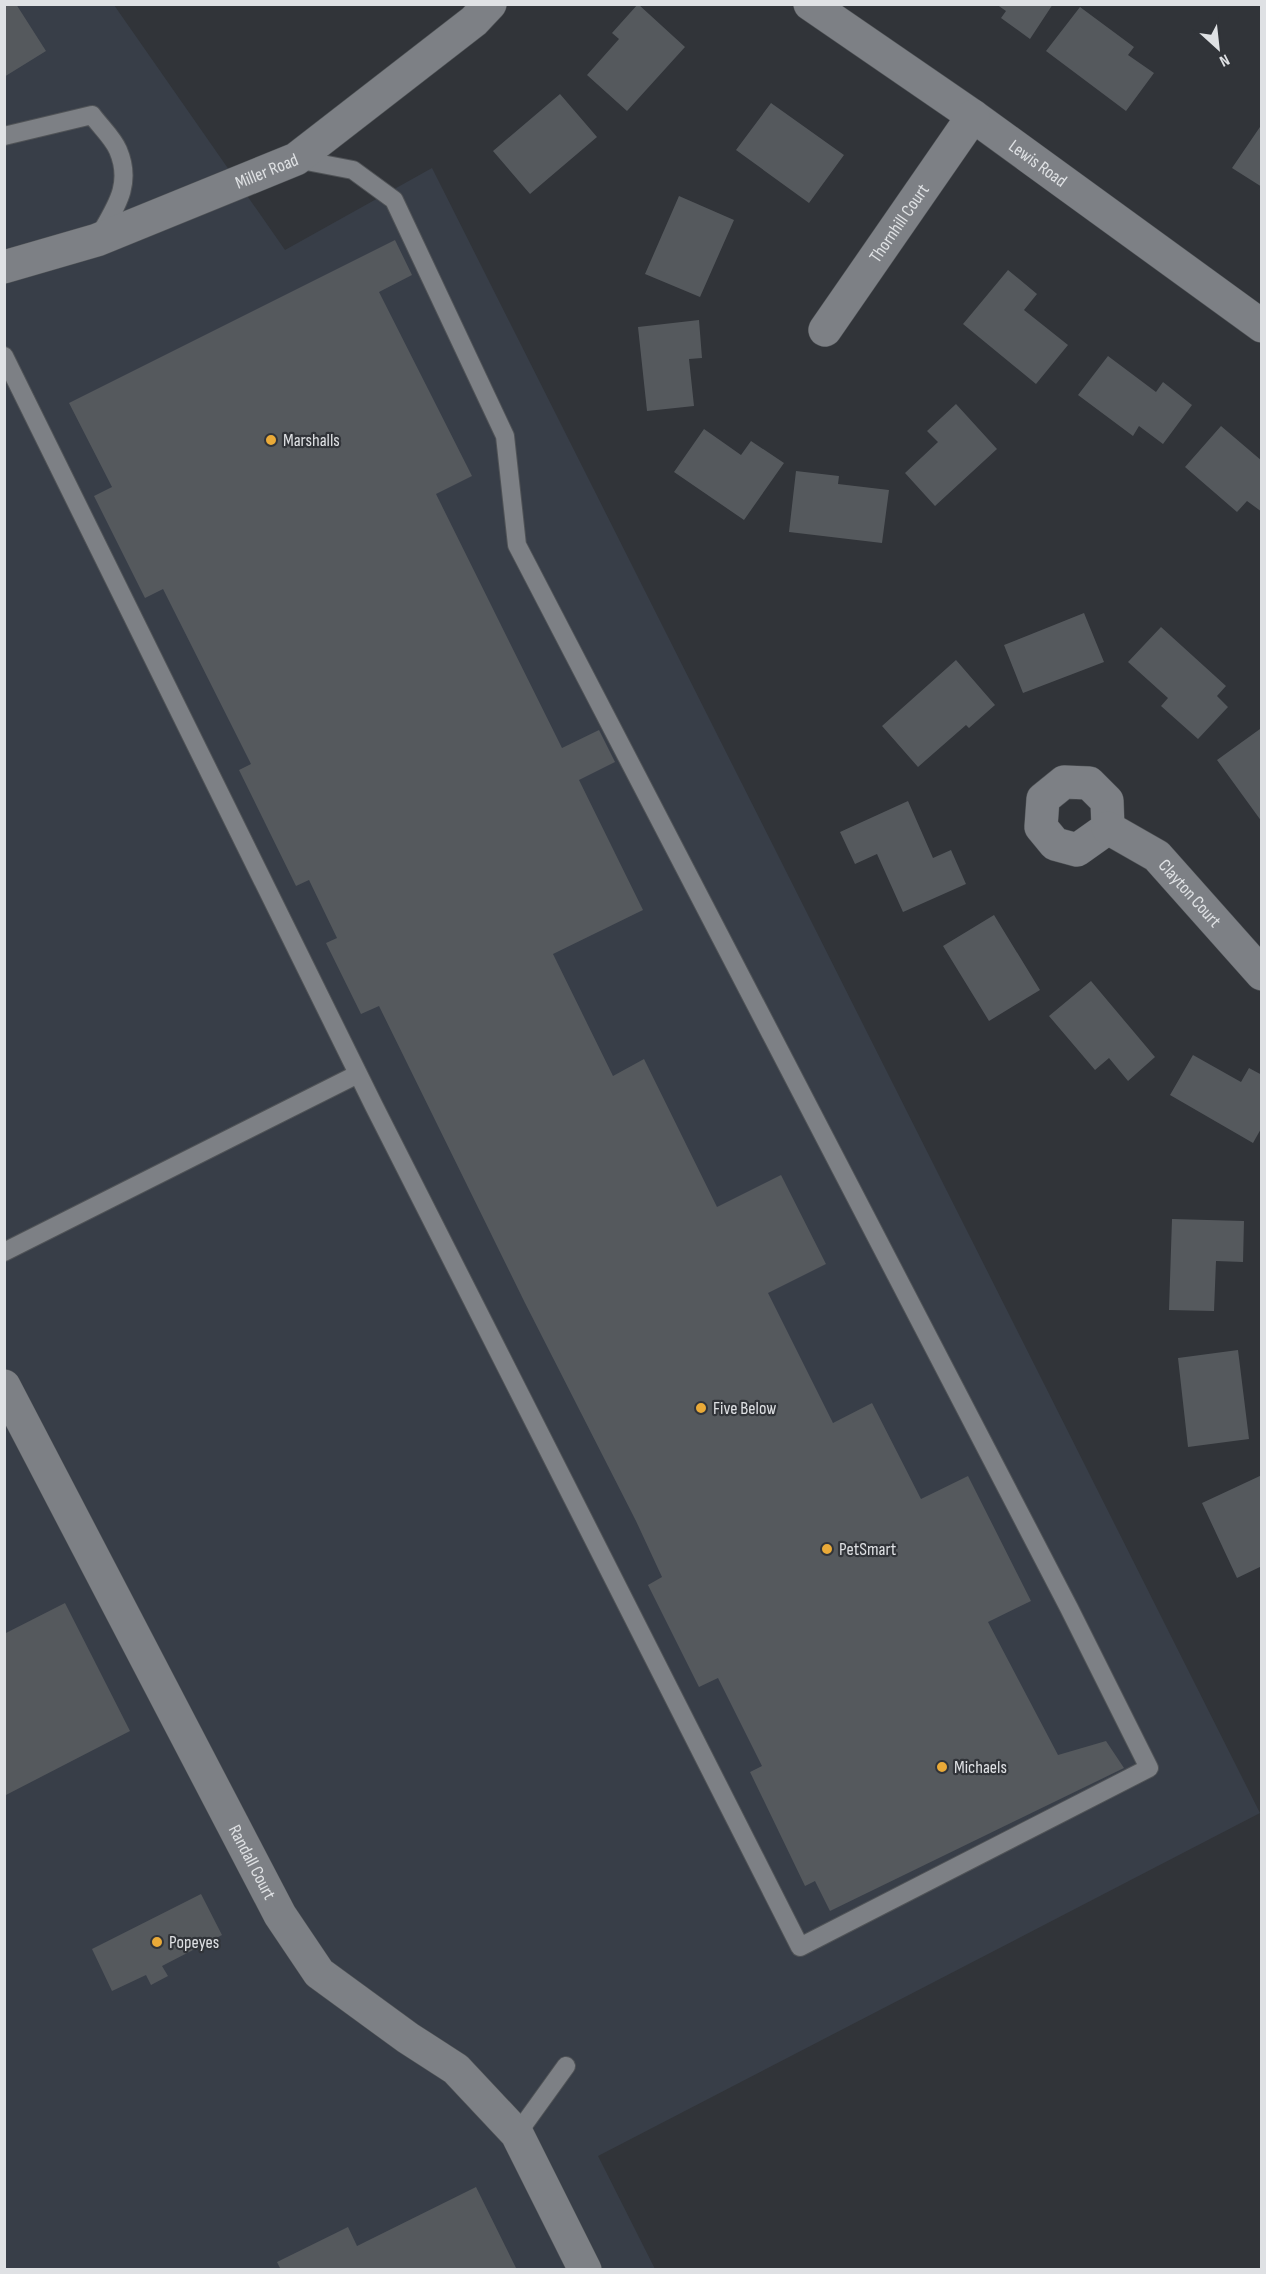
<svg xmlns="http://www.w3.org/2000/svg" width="1266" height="2274" font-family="'Sofia Sans Condensed',sans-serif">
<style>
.built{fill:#383e48}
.building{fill:#55595d}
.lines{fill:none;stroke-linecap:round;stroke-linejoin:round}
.service-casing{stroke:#505357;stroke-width:20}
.minor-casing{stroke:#505357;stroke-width:34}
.service{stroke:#7d8085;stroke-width:18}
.minor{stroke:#7d8085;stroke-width:33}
.poi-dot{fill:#eaaa38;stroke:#313439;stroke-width:2}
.labels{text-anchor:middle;stroke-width:4.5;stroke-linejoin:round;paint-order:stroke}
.street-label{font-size:18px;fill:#dfe1e4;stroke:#313439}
.poi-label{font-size:18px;fill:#dfe1e4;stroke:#313439;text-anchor:start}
</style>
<rect width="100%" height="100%" fill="#313439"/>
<path class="built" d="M4,5H114L285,250L432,168L1260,1813L598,2156L655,2269L5,2270Z"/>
<path class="building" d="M4,4H16L46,51L4,77Z
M638,4L685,47L627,111L587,75L619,39L612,33Z
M996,4H1053L1030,39L1001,18L1006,11Z
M1080,7L1134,47L1128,55L1154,73L1126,111L1046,51Z
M560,94L597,137L530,194L493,151Z
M771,103L844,155L809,203L736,150Z
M1262,124V187L1232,168Z
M679,196L734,220L700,297L645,274Z
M395,240L412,275L379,292L472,476L436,494L562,748L599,730L615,762L579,780L643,910L553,954L613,1076L644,1059L717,1207L781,1175L826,1264L768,1293L833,1423L872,1403L921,1499L968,1476L1031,1601L988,1622L1058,1755L1106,1741L1124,1768L830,1911L815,1881L805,1886L750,1772L762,1766L718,1678L699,1687L648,1585L662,1577L636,1521L525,1303L379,1006L361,1014L326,943L337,938L309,880L296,886L239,770L251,764L163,589L145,598L94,496L112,487L69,403Z
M1008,270L1037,294L1024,310L1068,345L1036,384L963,324Z
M699,320L702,358L689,359L694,406L647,411L638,327Z
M1108,356L1156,392L1163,382L1192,405L1163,444L1139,426L1133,436L1078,395Z
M956,404L997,449L935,506L905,473L938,442L927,431Z
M1221,426L1262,461V512L1247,501L1237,512L1185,467Z
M704,429L741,455L751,441L784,463L744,520L674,472Z
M796,471L839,476L838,484L889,490L882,543L789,532Z
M1084,613L1104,662L1023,693L1004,645Z
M1161,627L1226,686L1217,696L1228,707L1198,739L1161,706L1168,698L1128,662Z
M956,660L995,705L969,728L966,725L918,767L882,726Z
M1260,729L1262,731V822L1217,760Z
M908,801L933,858L951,850L966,884L903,912L877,854L855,864L840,832Z
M994,915L1040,990L989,1021L943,946Z
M1091,981L1155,1057L1128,1081L1109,1058L1095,1070L1049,1016Z
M1193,1055L1241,1082L1249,1068L1262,1075V1127L1253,1143L1170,1095Z
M1172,1219L1244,1221L1243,1262L1216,1261L1214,1311L1169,1310Z
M1238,1350L1249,1439L1188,1447L1178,1358Z
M1262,1475V1566L1237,1578L1202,1503Z
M65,1603L130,1731L4,1796V1634Z
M201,1894L222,1935L162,1966L168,1976L151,1985L146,1975L112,1991L92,1949Z
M476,2187L517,2270H281L277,2262L348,2227L357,2246Z"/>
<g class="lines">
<g class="service-casing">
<path id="service" d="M4,136L92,115C100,126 113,138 118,150C133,185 115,208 98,238
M4,356L374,1106L800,1947L1149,1768L1069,1608L517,545L505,436L394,200L353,170L296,159
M4,1252L358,1074
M517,2134L566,2066"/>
</g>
<g class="minor-casing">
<g id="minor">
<path id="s1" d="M810,4L973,116L1262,326"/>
<path id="s2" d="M4,267L97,240L296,159L474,21L490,4"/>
<path id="s3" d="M825,330L973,116"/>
<path d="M1064,782L1089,783L1107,801L1108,828L1077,850L1055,844L1041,827L1043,799Z"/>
<path id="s4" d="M1108,828L1157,856L1262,974"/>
<path id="s5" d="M4,1386L280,1915L319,1973L408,2038L456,2069L517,2134L585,2270"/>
</g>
</g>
<use href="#service" class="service"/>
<use href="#minor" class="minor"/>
</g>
<g class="poi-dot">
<circle cx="271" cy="440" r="6"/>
<circle cx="701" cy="1408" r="6"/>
<circle cx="827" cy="1549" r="6"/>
<circle cx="942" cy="1767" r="6"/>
<circle cx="157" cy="1942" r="6"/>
</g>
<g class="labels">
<g class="street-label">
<text dy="6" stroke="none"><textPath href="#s1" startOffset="278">Lewis Road</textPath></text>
<text dy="6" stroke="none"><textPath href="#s2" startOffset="280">Miller Road</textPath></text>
<text dy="6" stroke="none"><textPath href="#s3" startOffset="130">Thornhill Court</textPath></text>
<text dy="6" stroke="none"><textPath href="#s4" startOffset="106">Clayton Court</textPath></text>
<text dy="6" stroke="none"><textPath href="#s5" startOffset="537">Randall Court</textPath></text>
</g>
<g class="poi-label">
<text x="283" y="446">Marshalls</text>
<text x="713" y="1414">Five Below</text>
<text x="839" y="1555">PetSmart</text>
<text x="954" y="1773">Michaels</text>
<text x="169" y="1948">Popeyes</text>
</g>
</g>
<rect width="1266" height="2274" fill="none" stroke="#dfe1e4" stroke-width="12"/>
<g transform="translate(1218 48) rotate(153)" stroke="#313439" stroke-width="4.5" paint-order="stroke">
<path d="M0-4.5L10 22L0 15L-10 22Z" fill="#dfe1e4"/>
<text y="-9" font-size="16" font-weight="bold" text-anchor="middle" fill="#dfe1e4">N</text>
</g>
</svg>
